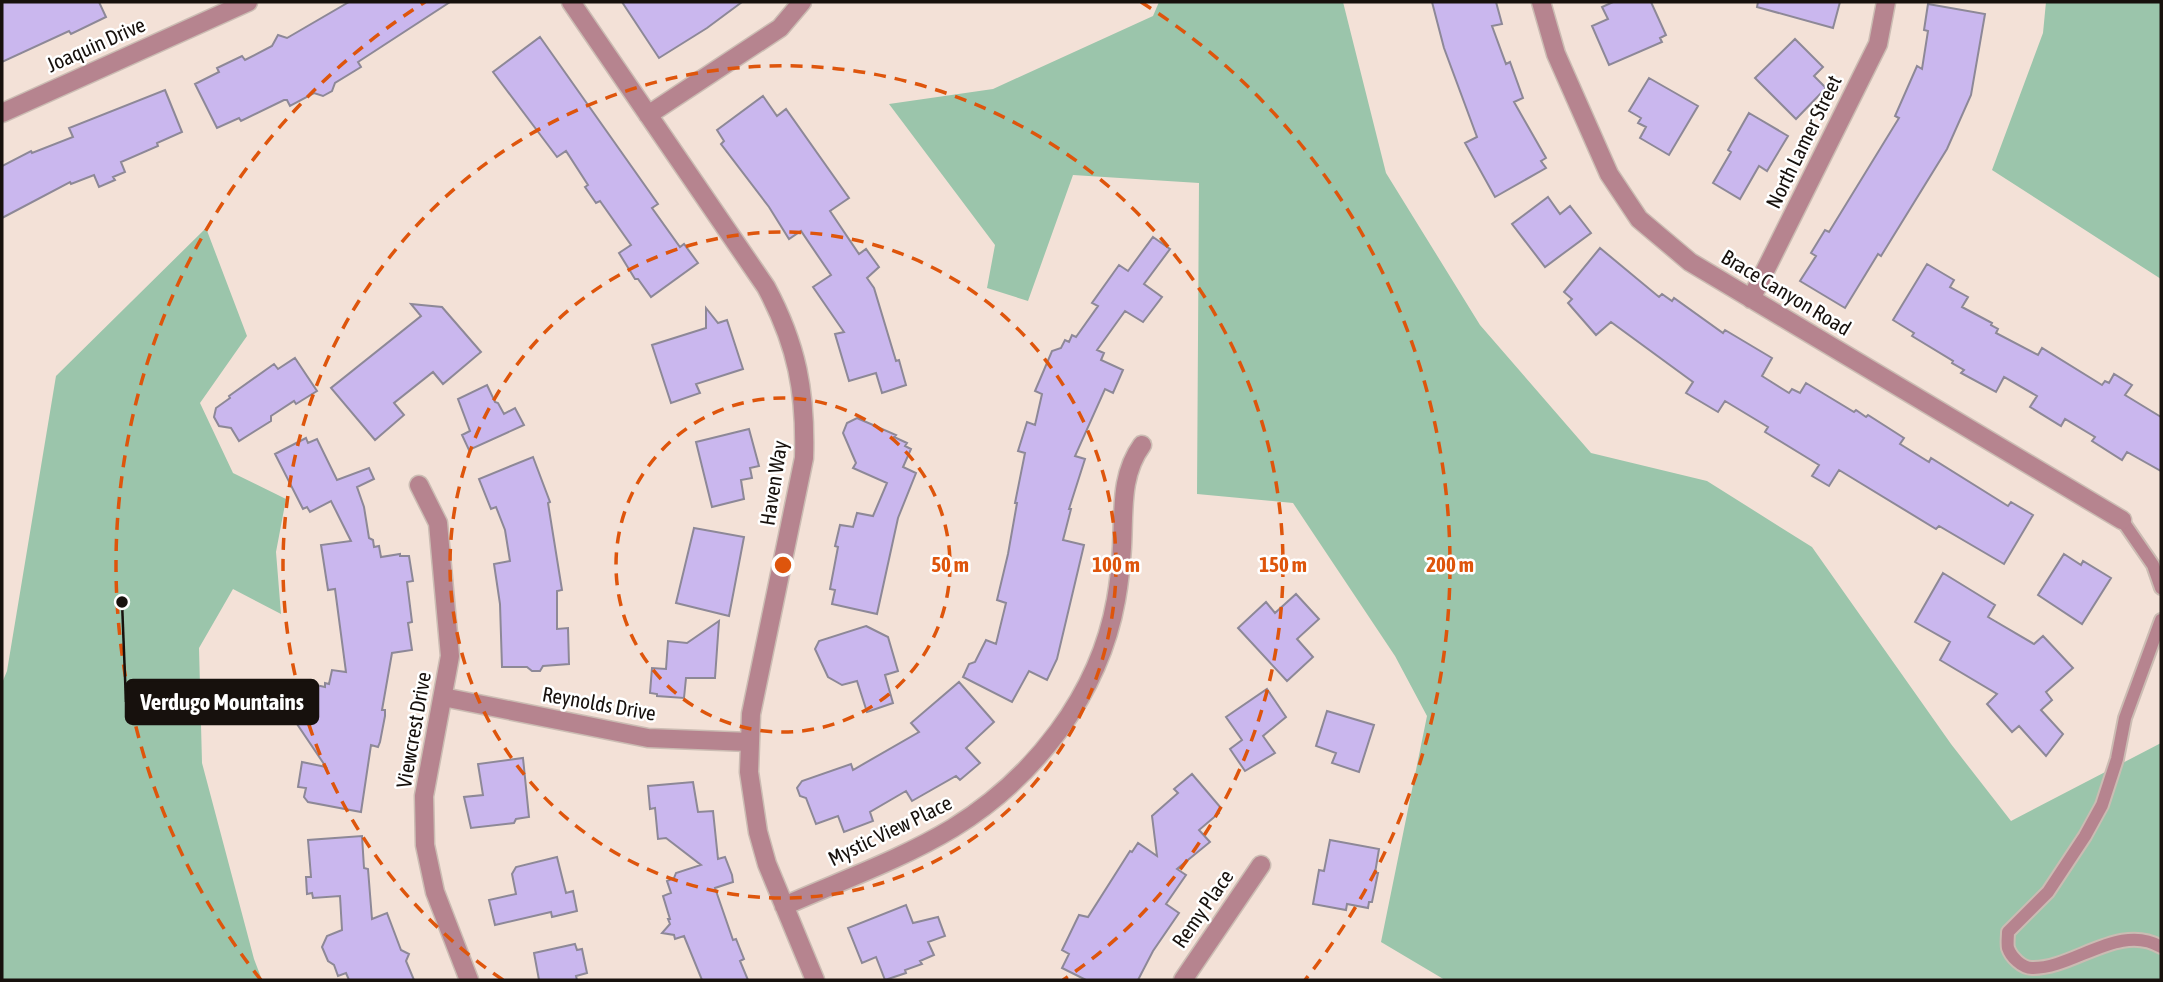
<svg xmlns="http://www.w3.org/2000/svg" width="2163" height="982" font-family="'Asap Condensed',sans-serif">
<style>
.green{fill:#9bc5ab}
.building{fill:#cab7ee;stroke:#8d8897;stroke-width:2}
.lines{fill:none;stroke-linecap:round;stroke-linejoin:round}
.service-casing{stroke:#cbbcb3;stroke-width:16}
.minor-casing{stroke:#cbbcb3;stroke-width:21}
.service{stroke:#b6848f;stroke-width:12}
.minor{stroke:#b6848f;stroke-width:18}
.ring{fill:none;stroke:#de550c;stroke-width:3.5;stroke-dasharray:12 9}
.labels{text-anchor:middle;stroke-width:5;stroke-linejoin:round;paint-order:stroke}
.street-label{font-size:21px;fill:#17110d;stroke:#fff}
.centre{fill:#de550c;stroke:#fff;stroke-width:3.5}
.ring-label{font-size:21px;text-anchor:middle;font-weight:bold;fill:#de550c;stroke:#fff;stroke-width:5;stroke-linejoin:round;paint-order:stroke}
.leader{fill:none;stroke:#17110d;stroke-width:2.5}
.callout-dot{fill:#17110d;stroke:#fff;stroke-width:2.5}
.callout{fill:#17110d;stroke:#17110d;stroke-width:2.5}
.callout-label{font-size:23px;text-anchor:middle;font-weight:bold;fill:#fff}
</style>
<rect width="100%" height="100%" fill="#f3e1d7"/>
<path class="green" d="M1159,2H1343L1386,173L1480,325L1591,453L1707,481L1812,547L1951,744L2011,821L2161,743V980H1445L1381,942L1427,716L1395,656L1293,503L1197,494L1199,183L1073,175L1028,301L987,288L995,245L889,104L993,89L1153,16Z
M2046,2H2161V279L1992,170L2043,33Z
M206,228L247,336L200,403L233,473L286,499L276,552L281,614L233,589L199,648L202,763L254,959L262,980H2V683L7,671L56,376Z"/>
<path class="building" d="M2,2H99L106,17L71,34L69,31L2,62Z
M349,2H450L358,62L361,67L335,83L332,91L323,96L314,93L290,106L287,100H284L241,121L239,118L217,128L195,84L219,72L217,68L242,56L245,60L272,46L278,35L287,38Z
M622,2H742L707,28L659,58Z
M1432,2H1496L1502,24L1492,26L1506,64L1510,62L1523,98L1514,102L1546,158L1541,161L1546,168L1495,197L1465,143L1477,137L1444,48Z
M1613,2H1651L1666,35L1660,38L1662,42L1609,65L1592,26L1608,19L1602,7Z
M1758,2H1840L1833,28L1757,7Z
M1928,4L1985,14L1971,95L1947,149L1881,256L1878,254L1845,308L1800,281L1816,256L1811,253L1825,230L1829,232L1899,118L1895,116L1917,66L1922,69L1928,31L1924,30Z
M540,37L658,204L652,208L680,247L684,244L698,263L651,297L638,279H635L619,253L631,245L600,201L596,203L585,187L588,185L566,151L557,157L493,72Z
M1795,39L1823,67L1814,76L1826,88L1796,119L1755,78Z
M1649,78L1698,106L1669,155L1640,138L1646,127L1638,123L1641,118L1629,111Z
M165,90L182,132L157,143L158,146L121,162L125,172L113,177L115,180L99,187L94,175L71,184L70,182L2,218V166L31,151L32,153L73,137L69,128Z
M763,96L777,116L786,109L849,198L830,211L859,254L866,249L879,267L867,278L874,288L896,361L899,360L906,385L882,393L876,373L849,381L835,334L844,332L813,287L831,275L801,231L789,239L769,207L721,144L724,141L717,130Z
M1749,113L1788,136L1767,171L1759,166L1740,199L1713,183L1731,152L1728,150Z
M1548,197L1560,214L1570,206L1591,233L1545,267L1512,224Z
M1153,237L1170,249L1144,284L1162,297L1143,322L1125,311L1097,350L1104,353L1101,360L1123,370L1113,393L1105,389L1075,456L1085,459L1069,509H1071L1063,540L1084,545L1057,659L1047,680L1029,671L1012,702L963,677L969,664L975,662L986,640L996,644L1006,603L997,600L1008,554L1017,503H1015L1025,453L1018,451L1027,422L1035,425L1042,394L1035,391L1052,351L1061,348L1065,340L1069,342L1072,335L1076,337L1098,306L1092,303L1119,265L1128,271Z
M1600,248L1659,297L1662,294L1672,301L1674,298L1723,333L1725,330L1772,358L1762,376L1789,393L1792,389L1800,393L1806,383L1854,412L1856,410L1866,417L1868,415L1904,438L1900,444L1929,462L1931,458L2008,506L2011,502L2033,515L2004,564L1939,526L1936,529L1839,470L1829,486L1812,476L1819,465L1765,432L1768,427L1725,401L1718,412L1686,393L1693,382L1611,322L1596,335L1568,303L1572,299L1564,292Z
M1927,264L1954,280L1950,287L1968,297L1962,307L1992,323L1991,325L1998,329L1996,333L2038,355L2042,348L2102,385L2105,381L2109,383L2114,374L2132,385L2125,395L2161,417V471L2127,452L2122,460L2092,441L2095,437L2065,419L2061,426L2030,407L2037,396L2004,377L1996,392L1961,373L1964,370L1952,363L1953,361L1912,336L1914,333L1893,320Z
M411,304L442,307L481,352L443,384L433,372L394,403L404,415L375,440L331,388L421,316Z
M706,308L718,323L727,320L743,369L696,384L700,393L671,403L652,345L706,328Z
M295,358L317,391L296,404L294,401L271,416V421L239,441L231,428L219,426L214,417L216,408L230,398L229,396L274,364L278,369Z
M487,385L495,402L498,403L504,414L515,408L524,425L469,450L462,435L470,431L458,399Z
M857,418L896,435L894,437L907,443L905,446L911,449L903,467L916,473L898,518L877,614L832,604L835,590L830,589L838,547L835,546L840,525L853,527L857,513L873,516L887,483L853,468L856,463L843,433L847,423Z
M749,429L759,466L750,468L752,478L741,480L744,499L712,507L696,442Z
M306,438L308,443L317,439L337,480L369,468L374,479L357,487L364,507L369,538L373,540L374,547L379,546L381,557L400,554V556H409L413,581L407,582L412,622L408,623L412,650L392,653L382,710H385V716L380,742L378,747L371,745L361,812L308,802L304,797L306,788L298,787L302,762L326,767L297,724L300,706L308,701L311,684L325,687V683L329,684L332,670L346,672L335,589L328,590L321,545L351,541L331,501L310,512L307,507L303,509L275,454Z
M533,457L550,502L548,503L562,590L557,591V629L568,628L569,664L543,666L540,671H532L527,667H502L500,604L494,564L510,561L505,530L496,507L491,509L479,479Z
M694,528L744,537L729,616L676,603Z
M2064,554L2081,565L2083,561L2111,578L2082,624L2038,595Z
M1943,573L1995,605L1988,617L2034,644L2043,636L2073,668L2046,692L2052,700L2041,710L2063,734L2046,756L2019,726L2012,732L1987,704L1997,694L1940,660L1950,642L1915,622Z
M1296,594L1319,619L1297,639L1313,657L1287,681L1238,628L1266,602L1275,613Z
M719,621L715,678H686L684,698L657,696V694L650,693L652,668L666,669L668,641L687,643Z
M866,626L888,637L898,671L885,675L893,703L867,712L857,681L842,685L828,677L815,649L819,641Z
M959,682L994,722L966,748L980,763L960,780L956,776L912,801L906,791L870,812L873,821L844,832L838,816L816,824L806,798L800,796L797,788L802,781L851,764L853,770L919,732L911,723Z
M1267,689L1286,717L1263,736L1275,753L1245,771L1230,749L1242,740L1226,717Z
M1327,711L1374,725L1359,772L1332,763L1336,753L1316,746Z
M523,758L529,817L516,819L514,823L471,828L464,797L483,795L478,764Z
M1192,774L1221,808L1218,811L1219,813L1199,830L1210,842L1177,869L1186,875L1166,904L1179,913L1153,951L1138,980H1086L1062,968L1069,954L1062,950L1079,915L1088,917L1130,851L1132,852L1138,843L1157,856L1152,816L1178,793L1174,789Z
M693,782L698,812L713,811L718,859L725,857L732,875L733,882L715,888L733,940L736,939L744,959L740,961L748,980H702L684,936L675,939L674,935L662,933L670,924L668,919H670L663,896L671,893L667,881L674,878L676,873L701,865L666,838L658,839L655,808L650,809L648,786Z
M362,836L364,868L368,869L372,919L387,913L401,950L409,954L406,961L414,980H349L346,973L338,976L334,965L328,961L322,947L327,936L342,930L340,896L313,898L312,893L307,894L306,877H311L308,840Z
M1330,840L1379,849L1375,873H1378L1372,902H1369L1368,908L1347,904L1346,910L1313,904L1319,870L1324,871Z
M557,857L566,893L573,891L577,911L552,917L551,912L495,925L489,900L516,894L512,874L516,867Z
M906,905L913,923L938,917L945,936L928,942L934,955L920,961L922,964L905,970L906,973L885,980L876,957L862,963L848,928Z
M575,944L577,950L582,949L587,973L576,976L577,980H539L534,953Z"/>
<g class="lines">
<g class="service-casing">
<path id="service" d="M2122,520L2153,565L2161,588
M2161,620L2125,718L2117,759L2102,805L2085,836L2048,892L2008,932C2008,936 2007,944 2008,948C2011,957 2022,968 2032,968C2073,969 2120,922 2161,947"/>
</g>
<g class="minor-casing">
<path id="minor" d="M571,2L766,287C797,345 806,392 804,458L751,714L749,772L758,832L767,864L815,980
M1541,2L1556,54L1609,174L1639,219L1690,262L2122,520
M2,113L248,2
M648,115L780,28L802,2
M1751,299L1878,44L1886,2
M419,485L438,523L450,656L424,796L425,845L435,892L469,980
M443,697L648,738L749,742
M784,906C840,881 900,860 953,828C1034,778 1099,695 1116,600C1119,583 1121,565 1122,547C1124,511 1120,475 1142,445
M1183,980L1261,865"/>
</g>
<use href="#service" class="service"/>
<use href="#minor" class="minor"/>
</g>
<g class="ring">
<circle cx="783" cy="565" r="167"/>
<circle cx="783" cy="565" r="333"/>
<path d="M503 980A500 500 0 1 1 1063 980"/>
<path d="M261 980A667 667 0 0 1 425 2M1141 2A667 667 0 0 1 1305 980"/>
</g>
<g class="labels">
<g class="street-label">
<text transform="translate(96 45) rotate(-24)" y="7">Joaquin Drive</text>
<text transform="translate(1804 142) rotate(-64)" y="7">North Lamer Street</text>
<text transform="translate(1786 293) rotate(31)" y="7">Brace Canyon Road</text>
<text transform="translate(774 483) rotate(-81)" y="7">Haven Way</text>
<text transform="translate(599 704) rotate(10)" y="7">Reynolds Drive</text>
<text transform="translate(414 730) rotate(-80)" y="7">Viewcrest Drive</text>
<text transform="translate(890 831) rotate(-26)" y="7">Mystic View Place</text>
<text transform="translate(1203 909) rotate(-55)" y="7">Remy Place</text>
</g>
</g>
<circle cx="783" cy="565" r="10" class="centre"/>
<g class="ring-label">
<text x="950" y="572">50 m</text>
<text x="1116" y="572">100 m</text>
<text x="1283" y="572">150 m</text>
<text x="1450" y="572">200 m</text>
</g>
<path class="leader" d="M122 602L126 702"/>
<circle class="callout-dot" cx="122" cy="602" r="7"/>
<rect class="callout" x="126" y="680" width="192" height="44" rx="7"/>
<g class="callout-label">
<text x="222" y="710">Verdugo Mountains</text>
</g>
<rect width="2163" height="982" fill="none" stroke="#17110d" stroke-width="7"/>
</svg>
